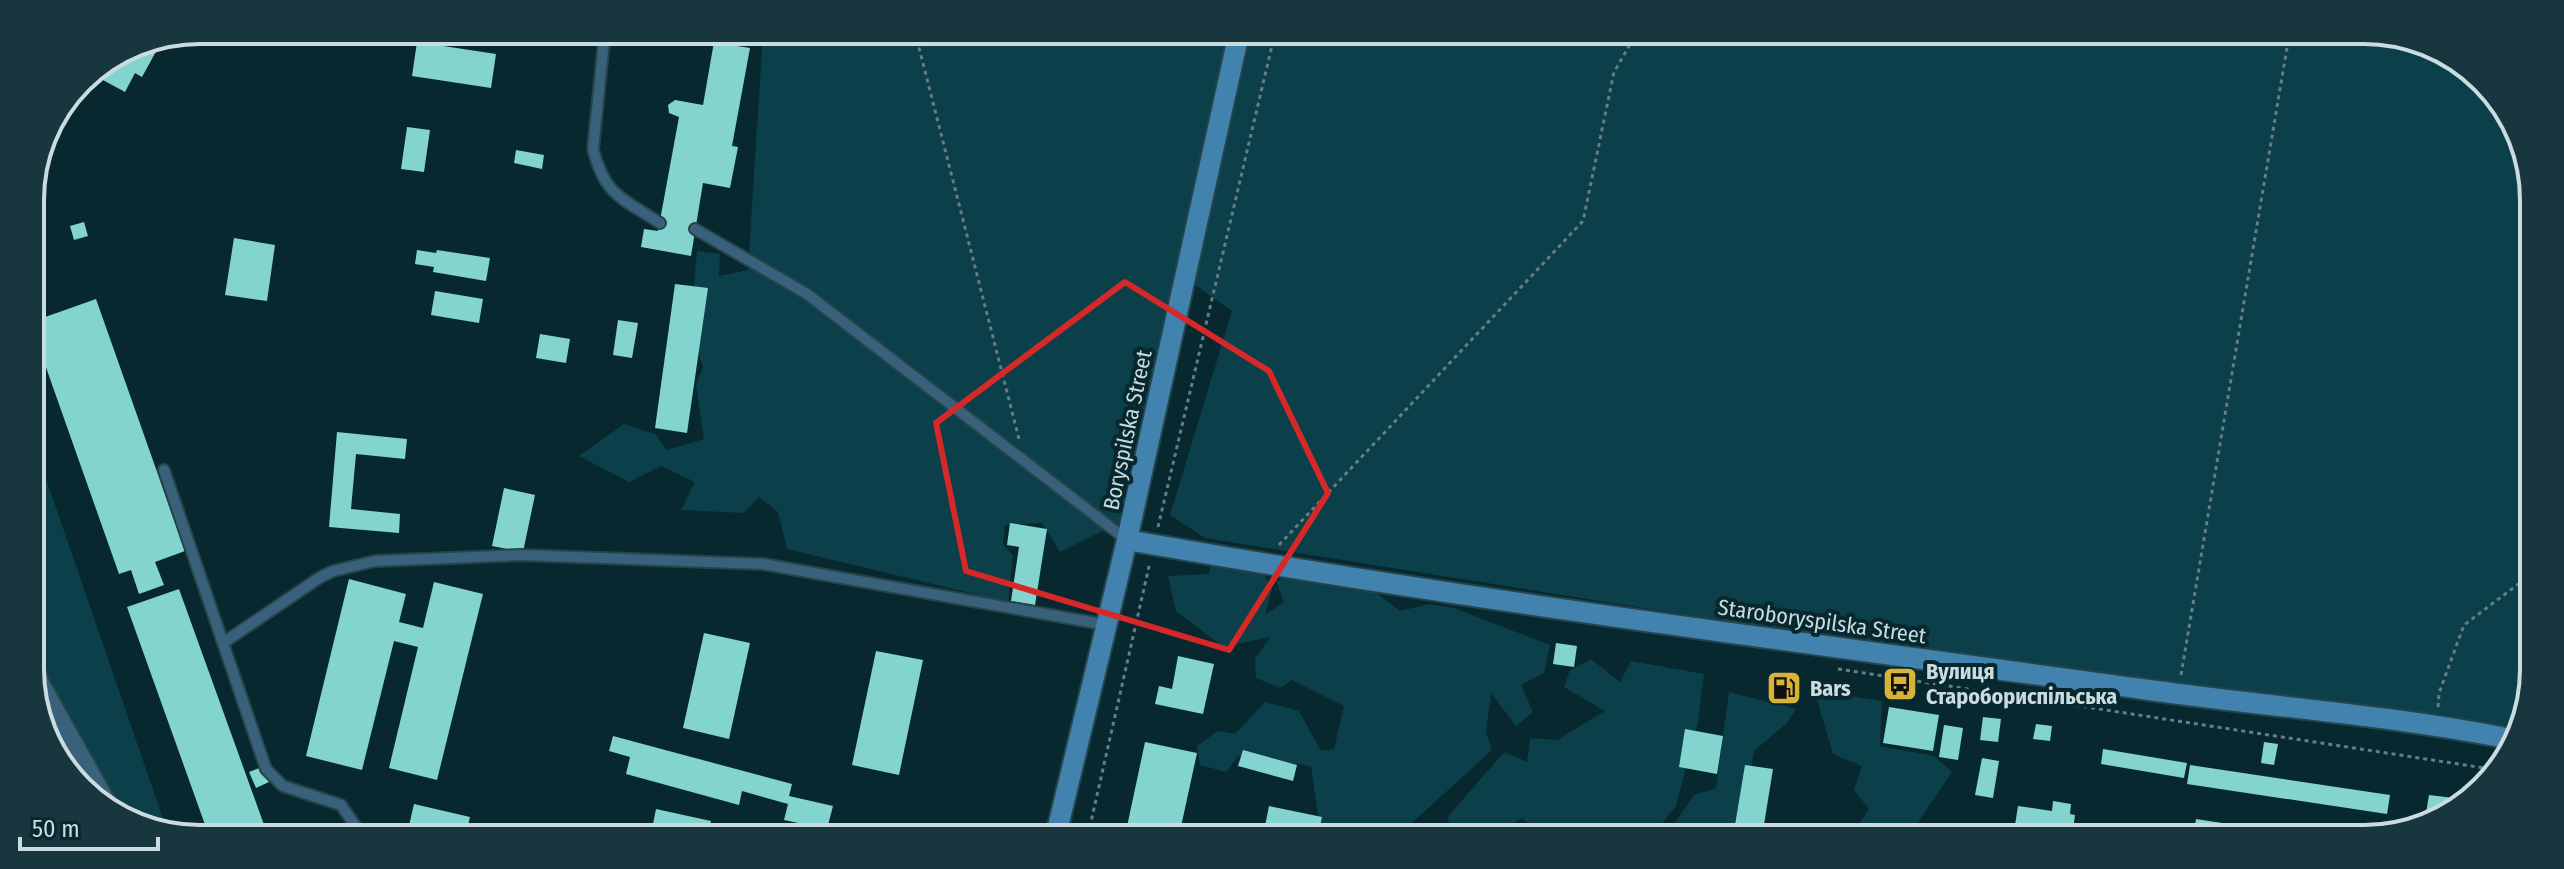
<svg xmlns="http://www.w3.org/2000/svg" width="2564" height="869" font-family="'Fira Sans Condensed',sans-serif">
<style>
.green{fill:#0b3f4a}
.building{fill:#83d3ce}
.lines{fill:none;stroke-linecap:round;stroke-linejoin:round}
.lane-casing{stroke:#26454b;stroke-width:14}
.street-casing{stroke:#26454b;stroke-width:24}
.secondary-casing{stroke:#26454b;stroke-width:24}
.path{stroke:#657e84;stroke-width:3;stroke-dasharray:4 4;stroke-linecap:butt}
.lane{stroke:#39617c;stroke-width:10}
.street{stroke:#39617c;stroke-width:20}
.secondary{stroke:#4183ae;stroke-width:20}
.rail{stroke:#9aafb5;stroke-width:6;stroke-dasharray:10 10;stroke-linecap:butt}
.marked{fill:none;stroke:#d62828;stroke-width:6;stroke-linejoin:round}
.labels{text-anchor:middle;stroke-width:8;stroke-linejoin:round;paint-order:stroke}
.street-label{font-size:22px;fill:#cbdce1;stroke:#07282f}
.poi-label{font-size:22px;font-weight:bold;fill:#cbdce1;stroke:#07282f;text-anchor:start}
.rim{fill:none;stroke:#cbdce1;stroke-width:4}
</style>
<rect width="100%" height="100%" fill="#07282f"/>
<path class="green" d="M763,32L1227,33L1206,153L1125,520L1060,552L1042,523L1005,525L1003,545L1013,555L1008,602L787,549L778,512L759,497L744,513L681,510L695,482L661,466L629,482L579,456L624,424L655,434L667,450L704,439L696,384L703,367L690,329L697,251L720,254L719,276L748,270Z
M1237,33L2408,36L2491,88L2531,167L2528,713L2511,739L1875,645L1205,538L1170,515L1232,311L1191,282Z
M32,438L168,833H156L73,781L33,702Z
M1212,558L1261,569L1272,589L1265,615L1284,602L1276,581L1294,574L1370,588L1400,611L1429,604L1454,608L1550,645L1544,673L1521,685L1533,712L1516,726L1491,693L1486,732L1492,750L1403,831L1404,836H1321L1311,766L1238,756L1226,772L1200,765L1197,746L1218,731L1235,734L1265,702L1299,711L1321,751L1334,749L1344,706L1292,680L1280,688L1256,678L1255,659L1270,637L1223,647L1176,611L1168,576L1209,574Z
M1591,659L1620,682L1631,661L1704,674L1698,722L1676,806L1651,837H1523L1531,826L1522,818L1494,836H1455L1447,818L1504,752L1527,762L1530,738L1557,740L1605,711L1564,687L1570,670Z
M1814,690L1882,701L1880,746L1934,756L1952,772L1908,837H1859L1855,830L1869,809L1854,790L1862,766L1833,754Z
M1729,692L1796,709L1787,723L1754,751L1739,837H1665L1694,795L1716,788Z"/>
<path class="building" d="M715,36L738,40L737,46L750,48L732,146L738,147L730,188L703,183L691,256L641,247L644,229L658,231L679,117L669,113L668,105L675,100L703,105Z
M164,37L142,77L135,73L125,92L90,73L135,43Z
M417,42L496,54L491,88L412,76Z
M407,127L430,130L424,172L401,169Z
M516,150L544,155L542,169L514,163Z
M84,222L88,236L74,240L70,226Z
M234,238L275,245L267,301L225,295Z
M417,250L436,253L437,250L490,258L486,281L433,272L434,267L415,264Z
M675,284L708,288L687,433L655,428Z
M435,291L483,299L479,323L431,315Z
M96,299L185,551L155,562L164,585L139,594L131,570L119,574L31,325V322Z
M618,320L638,323L632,358L613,355Z
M540,334L570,339L566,363L536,358Z
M337,432L407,439L405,459L356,454L351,509L400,514L399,533L329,527Z
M504,488L535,495L523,552L492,546Z
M1010,523L1047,529L1035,605L1011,601L1019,547L1007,545Z
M349,579L406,594L399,622L423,628L434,582L483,594L437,780L389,768L418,647L394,641L362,770L306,756Z
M179,589L267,833H208L127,607Z
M704,633L750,643L729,739L683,728Z
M1556,643L1577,646L1574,667L1553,664Z
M876,651L923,660L899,775L852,765Z
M1178,656L1214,664L1203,714L1155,704L1159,686L1172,689Z
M1889,707L1939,715L1933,751L1883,743Z
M1983,717L2001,719L1998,742L1980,740Z
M2036,724L2052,726L2050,741L2033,739Z
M1944,725L1963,728L1958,760L1939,757Z
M1685,729L1723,736L1717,774L1679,767Z
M613,736L792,784L789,796L833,806L827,829L784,820L788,804L742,791L739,805L626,774L630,757L609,751Z
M1145,742L1197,753L1179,836H1125Z
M2264,742L2278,744L2274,765L2261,763Z
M2103,749L2187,763L2184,778L2101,764Z
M1243,750L1297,765L1293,781L1238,766Z
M1982,758L1999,761L1993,798L1975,795Z
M1745,765L1773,769L1762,837H1733Z
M2190,765L2390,795L2387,814L2187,784Z
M262,767L269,782L256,788L249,772Z
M2429,795L2470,800L2468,804L2425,819Z
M2053,801L2071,804L2070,814L2075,815L2072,838H2013L2018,806L2052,811Z
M414,804L470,817L466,834H407Z
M1269,806L1322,817L1318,836H1263Z
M656,809L711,821L708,834H651Z
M2196,819L2248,827L2247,838H2193Z
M2306,832L2333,837V839L2305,838Z"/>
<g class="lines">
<g class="lane-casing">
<path id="lane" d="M605,31L593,149C605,196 622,198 660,223
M695,229L807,294L1127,540
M164,470L266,769L283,786L341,805L361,834
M223,643L319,578L333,571L375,561L521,555L763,564L1107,625"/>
</g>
<g class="street-casing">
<path id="street" d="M33,673L105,802"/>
</g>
<g class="secondary-casing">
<path id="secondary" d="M1127,540C1466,600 1808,643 2149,690C2270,707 2391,715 2511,739
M1056,835L1127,540L1239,33"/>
</g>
<path class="path" d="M915,32L1019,439
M1158,527L1275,33
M1279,545L1583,221L1614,72L1636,34
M1838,669L2491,769
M2181,675L2289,36
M2438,707L2439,693L2464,625L2529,576
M1088,835L1150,562"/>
<use href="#lane" class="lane"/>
<use href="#street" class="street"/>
<use href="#secondary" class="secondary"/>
<path class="rail" d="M2172,838L2173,834"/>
</g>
<path class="marked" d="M1125,282L1269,371L1328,493L1229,650L966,571L936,423Z"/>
<defs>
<g id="bus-square" transform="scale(1.8)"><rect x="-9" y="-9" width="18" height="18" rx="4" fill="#d9b334" stroke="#07282f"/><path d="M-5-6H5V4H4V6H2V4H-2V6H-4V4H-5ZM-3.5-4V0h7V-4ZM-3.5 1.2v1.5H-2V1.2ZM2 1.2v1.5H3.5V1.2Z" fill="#111"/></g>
<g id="fuel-square" transform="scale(1.8)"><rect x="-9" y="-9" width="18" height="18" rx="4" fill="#d9b334" stroke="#07282f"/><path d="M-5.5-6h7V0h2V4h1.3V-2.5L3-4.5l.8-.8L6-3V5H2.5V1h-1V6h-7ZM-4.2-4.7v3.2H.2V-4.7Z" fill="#111"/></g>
</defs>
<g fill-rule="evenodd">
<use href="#bus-square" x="1900" y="684"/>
<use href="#fuel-square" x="1784" y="688"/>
</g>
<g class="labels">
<g class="street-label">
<text transform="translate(1127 430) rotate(-78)" y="8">Boryspilska Street</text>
<text transform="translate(1822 621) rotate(8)" y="8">Staroboryspilska Street</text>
</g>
<g class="poi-label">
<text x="1926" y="679">Вулиця<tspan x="1926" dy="25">Старобориспільська</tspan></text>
<text x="1810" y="696">Bars</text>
</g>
</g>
<path d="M0 0H2564V869H0ZM200 44H2364A156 156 0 0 1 2520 200V669A156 156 0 0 1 2364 825H200A156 156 0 0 1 44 669V200A156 156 0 0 1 200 44Z" fill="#17363d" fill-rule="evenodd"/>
<path class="rim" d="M200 44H2364A156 156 0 0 1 2520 200V669A156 156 0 0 1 2364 825H200A156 156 0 0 1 44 669V200A156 156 0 0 1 200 44Z"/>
<path d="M20 837v12h138v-12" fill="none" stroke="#cbdce1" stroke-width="4"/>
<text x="32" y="837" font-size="24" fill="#cbdce1" stroke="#07282f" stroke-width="6" paint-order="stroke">50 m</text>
</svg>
